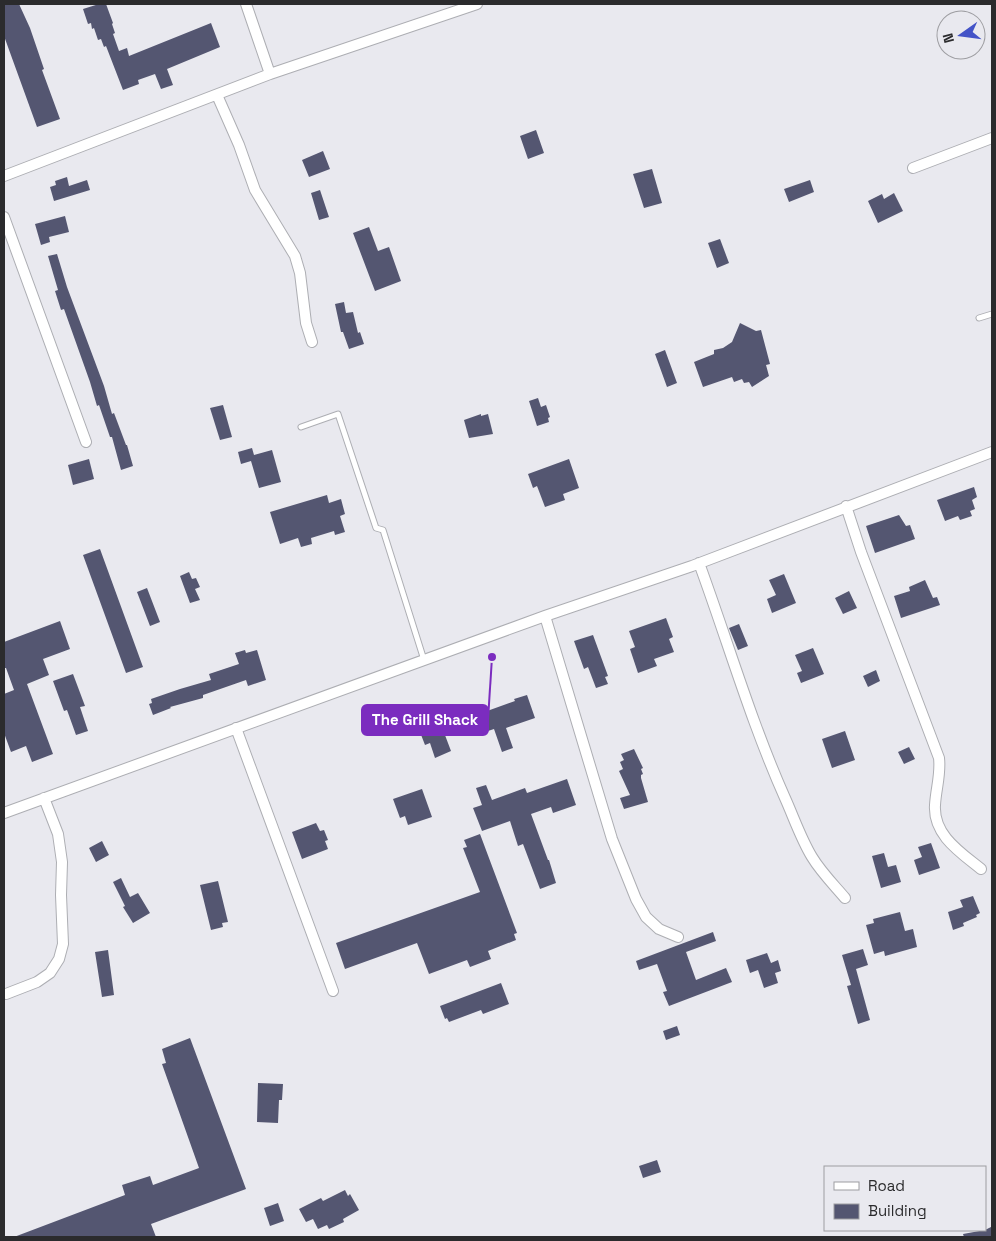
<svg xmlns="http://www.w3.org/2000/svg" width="996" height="1241" font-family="'Space Grotesk',sans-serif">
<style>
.building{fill:#545671}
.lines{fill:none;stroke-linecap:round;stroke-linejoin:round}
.lane-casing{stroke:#adaeb3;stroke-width:7}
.street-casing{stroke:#adaeb3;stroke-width:12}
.lane{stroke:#fff;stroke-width:5}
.street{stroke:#fff;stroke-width:10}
.leader{fill:none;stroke:#7b2cbf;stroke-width:2}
.callout-dot{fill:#7b2cbf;stroke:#e9e9ef;stroke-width:2}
.callout{fill:#7b2cbf;stroke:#7b2cbf;stroke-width:2}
.callout-label{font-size:15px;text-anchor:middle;font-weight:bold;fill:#fff}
</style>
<rect width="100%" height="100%" fill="#e9e9ef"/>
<path class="building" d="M4,4H19L30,28L44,69L42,70L60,119L37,127L4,36Z
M99,4H106L113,23L112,24L115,33L113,34L119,51L127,48L129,56L211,23L220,47L167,69L173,85L161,89L155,74L138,80L139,84L123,90L106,46L104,47L101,39L98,40L94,28L92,29L91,23L88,24L83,9Z
M536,130L544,153L528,159L520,136Z
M323,151L330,169L309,177L302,160Z
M652,169L662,203L644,208L633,174Z
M67,177L69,186L87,180L90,190L54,201L50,187L56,185L55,181Z
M810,180L814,192L789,202L784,189Z
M320,190L329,217L319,220L311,193Z
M894,193L903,211L878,223L868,201L882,194L884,199Z
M65,216L69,232L49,237L50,242L41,245L35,224Z
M369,227L378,251L389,247L401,281L375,291L353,233Z
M720,239L729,263L717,268L708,243Z
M57,254L67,287L104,386L112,414L114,413L126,445H127L133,466L121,470L112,437H110L99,405L97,406L90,382L64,309L61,310L55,291L58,290L48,256Z
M344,302L346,313L353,312L358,333L360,332L364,344L349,349L343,332H341L335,304Z
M740,323L756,331L761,330L770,364L766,365L769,376L752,387L749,382L744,383L742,379L734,382L732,377L703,387L694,362L714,354V350L723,348L732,342Z
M665,350L677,383L667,387L655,354Z
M538,398L541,407L546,405L550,417L548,418L549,422L537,426L529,401Z
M223,405L232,437L220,440L210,408Z
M481,414V416L488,414L493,434L469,438L464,420Z
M252,448L254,455L272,450L281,482L259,488L251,461L241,464L238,452Z
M89,459L94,479L73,485L68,465Z
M569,459L579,488L563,494L565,500L545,507L537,486L533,488L528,474Z
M974,487L977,497L972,500L975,509L970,511L972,516L960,520L958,516L945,521L937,500Z
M327,495L329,503L341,499L345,514L340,516L345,532L335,535L334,531L311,538L312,544L301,547L298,538L280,544L270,512Z
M899,515L906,526L910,525L915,539L875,553L866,526Z
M100,549L143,667L126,673L83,555Z
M189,572L192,579L196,578L200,587L195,589L200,600L190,603L180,576Z
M784,574L796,603L772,613L767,599L776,595L769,580Z
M925,580L933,598L937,597L940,605L901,618L894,596L910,591L909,587Z
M147,588L160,622L150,626L137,592Z
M849,591L857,608L843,614L835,598Z
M666,618L673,637L669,639L674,652L654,659L657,666L638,673L630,649L635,647L629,631Z
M60,621L70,649L43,659L49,675L27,684L53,754L32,762L26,746L11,752L4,733V694L14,690L6,668H4V642Z
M739,624L748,646L738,650L729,628Z
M593,635L608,676L605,677L608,684L596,688L588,667L584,669L574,641Z
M813,648L824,674L801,683L797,673L802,671L795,655Z
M245,650L246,653L257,650L266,680L248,686L246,680L203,695V698L170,707L171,708L153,715L149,704L152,703L151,699L180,689L211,680L209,674L239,664L235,653Z
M876,670L880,681L868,687L863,676Z
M73,674L85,706L80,707L88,731L76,735L67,710L64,711L53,681Z
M527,695L535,718L506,728L513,748L502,752L494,729L482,733L476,715L515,701L514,699Z
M434,706L451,751L435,758L430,743L425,745L413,714Z
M845,731L855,760L832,768L822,739Z
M909,747L915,759L904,764L898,752Z
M634,749L643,768L641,769L643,774L641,775V778L648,802L624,809L620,798L630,795L619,771L623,769L620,762L624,760L621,754Z
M567,779L576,805L553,813L551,807L531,814L548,860H549L556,883L540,889L523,844L518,846L510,821L482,831L473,808L482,805L476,788L486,785L492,800L525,788L527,793Z
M422,789L432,817L408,825L405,816L400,818L393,799Z
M316,823L320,831L324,830L328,840L325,841L328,849L302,859L292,832Z
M480,834L517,933L514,934L516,940L488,951L491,959L470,967L467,960L429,974L417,943L345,969L336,943L480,892L463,848L467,847L464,840Z
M102,841L109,855L96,862L89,848Z
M931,843L940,868L919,875L914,860L922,857L918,847Z
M884,853L888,867L896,865L901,882L881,888L872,856Z
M121,878L130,897L138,893L150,913L133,923L123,907L125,906L113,882Z
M218,881L228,922L222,923L223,927L211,930L200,885Z
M973,896L980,913L976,915L977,917L963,923L964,926L953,930L948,912L963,907L960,900Z
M900,912L905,931L913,929L917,947L885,956L884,951L874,954L866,925L874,923L873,919Z
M713,932L716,941L686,952L696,980L726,968L732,982L669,1006L663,992L667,991L657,964L639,970L636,961Z
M863,949L868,965L856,969L870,1020L858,1024L847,986L851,985L842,955Z
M108,950L114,995L102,997L95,952Z
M767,953L771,963L778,960L781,971L775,973L778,983L764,988L758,970L750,973L746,960Z
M501,983L509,1004L483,1014L481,1010L449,1022L447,1018L445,1019L440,1006Z
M677,1026L680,1035L666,1040L663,1031Z
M190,1038L246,1189L151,1224L156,1237H14L125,1195L122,1185L150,1176L153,1185L199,1168L162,1064L166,1063L162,1049Z
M258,1083L283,1084L282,1100H279L278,1123L257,1122Z
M657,1160L661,1172L643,1178L639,1166Z
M345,1190L348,1196L350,1194L359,1210L343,1219L344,1222L329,1229L327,1225L318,1229L313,1219L306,1222L299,1209L321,1198L323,1201Z
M278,1203L284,1221L270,1226L264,1208Z
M991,1227L992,1237H964L963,1234L985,1230Z"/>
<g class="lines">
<g class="lane-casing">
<path id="lane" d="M979,318L992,314
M301,427L338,414L376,528L383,530L424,660"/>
</g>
<g class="street-casing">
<path id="street" d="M246,4L270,74
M217,95L239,145L255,190L295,256L300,273L306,323L312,342
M913,168L992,138
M4,176L270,74L477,4
M4,217L86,442
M846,506L861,552L939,758C941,774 936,788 935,805C933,835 960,852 981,869
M699,563C728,642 751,722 785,798C794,818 801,839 812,857C821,872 834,885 845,898
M545,616L612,839L636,899L646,917L659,929L678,937
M236,728L333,991
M4,813L545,616L692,566L992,452
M6,994L37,982L50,973L59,959L63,944L61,895L62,862L58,834L44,798"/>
</g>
<use href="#lane" class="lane"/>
<use href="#street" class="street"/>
</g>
<path class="leader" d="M492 657L488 720"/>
<circle class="callout-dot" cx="492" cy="657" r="5"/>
<rect class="callout" x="362" y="705" width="126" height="30" rx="5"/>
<g class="callout-label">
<text x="425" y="725">The Grill Shack</text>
</g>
<rect width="996" height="1241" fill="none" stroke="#2b2b2d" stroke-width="10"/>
<rect x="824" y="1166" width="162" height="65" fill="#e9e9ef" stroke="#9d9da1"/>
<rect x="834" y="1182" width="25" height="8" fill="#ffffff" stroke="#9d9da1"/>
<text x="868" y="1191" font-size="15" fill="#2b2b2d">Road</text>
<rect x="834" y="1204" width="25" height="15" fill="#545671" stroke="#9d9da1"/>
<text x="868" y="1216" font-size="15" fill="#2b2b2d">Building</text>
<g transform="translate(961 35) rotate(256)"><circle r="24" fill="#e9e9ef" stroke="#9d9da1"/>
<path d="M0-4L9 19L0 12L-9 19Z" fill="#4353c7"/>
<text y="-8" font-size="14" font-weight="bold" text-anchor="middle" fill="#2b2b2d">N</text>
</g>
</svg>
